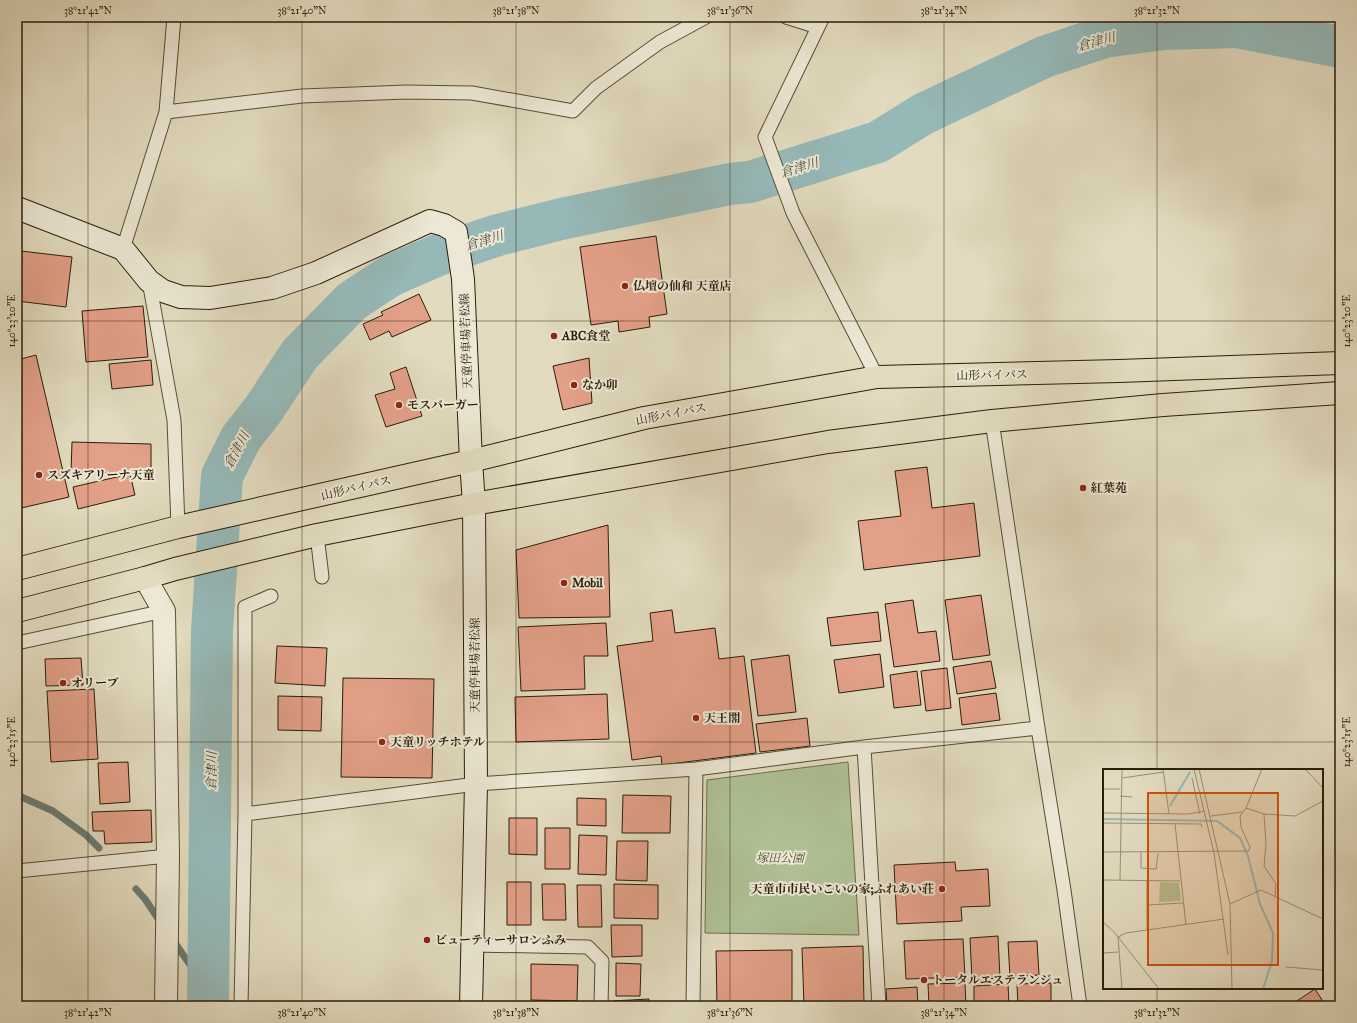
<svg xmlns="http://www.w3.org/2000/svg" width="1357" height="1023" font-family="'IM FELL Great Primer','Noto Serif JP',serif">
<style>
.green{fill:#aec195;stroke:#6c6f4f}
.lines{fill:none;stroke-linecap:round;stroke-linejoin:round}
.stream{stroke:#6b7b72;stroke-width:7}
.river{stroke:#96b9b8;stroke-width:42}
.building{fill:#e3a088;stroke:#2b1d09}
.service-casing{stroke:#594c36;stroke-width:15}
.minor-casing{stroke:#594c36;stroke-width:24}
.secondary-casing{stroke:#2b1d09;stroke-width:24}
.trunk-casing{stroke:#2b1d09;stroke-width:24}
.service{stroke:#ece8d5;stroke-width:13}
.minor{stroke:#ece8d5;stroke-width:22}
.secondary{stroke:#ece8d5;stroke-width:22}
.trunk{stroke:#e2dbbf;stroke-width:22}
.ticks{fill:none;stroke:#2b1d09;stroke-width:1;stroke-opacity:0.45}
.poi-dot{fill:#8f2418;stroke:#ece8d5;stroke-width:1.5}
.labels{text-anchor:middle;stroke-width:4;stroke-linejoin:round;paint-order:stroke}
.poi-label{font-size:12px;font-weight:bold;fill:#2b1d09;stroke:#ece8d5;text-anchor:start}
.street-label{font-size:12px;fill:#2b1d09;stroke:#ece8d5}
.park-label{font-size:12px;font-style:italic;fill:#524e33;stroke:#ece8d5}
.water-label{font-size:13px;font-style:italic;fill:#4b4c3e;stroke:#ece8d5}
.inset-river{fill:none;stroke:#96b9b8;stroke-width:2}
.inset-road{fill:none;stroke:#998f76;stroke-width:1}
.view{fill:#cc500c;fill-opacity:0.15;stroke:#cc500c;stroke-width:2}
.inset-edge{fill:none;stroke:#2b1d09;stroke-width:2}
.neatline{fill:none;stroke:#2b1d09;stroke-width:1.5}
.ticks-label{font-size:10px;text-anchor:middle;fill:#2b1d09}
</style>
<rect width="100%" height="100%" fill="#e2dbbf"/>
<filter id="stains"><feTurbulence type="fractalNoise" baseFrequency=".005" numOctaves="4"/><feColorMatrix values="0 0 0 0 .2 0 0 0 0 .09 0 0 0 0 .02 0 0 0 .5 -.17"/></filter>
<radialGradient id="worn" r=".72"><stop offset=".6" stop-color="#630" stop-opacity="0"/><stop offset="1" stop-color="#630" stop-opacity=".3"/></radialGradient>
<path class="green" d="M848,762L859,935L705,933L707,780Z"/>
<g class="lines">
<path class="stream" d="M17,795L53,811L86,835L99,848
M136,889L145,899L161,923
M173,940L208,991"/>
<path class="river" d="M208,1006L212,631L222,476L241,438L263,410L300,354L352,301L390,276L438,255L498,235L561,219L730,184L750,182L878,142L923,114L1044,57L1104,37L1164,29L1236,27L1340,47"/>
</g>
<path class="building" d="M656,236L667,314L649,317L650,327L619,332L618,321L591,325L580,247Z
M21,251L72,257L66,307L17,301V286Z
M419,294L431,320L392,337L389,331L370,340L363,324L383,315L381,312Z
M143,306L148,357L86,362L82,311Z
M36,355L69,497L17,509V360Z
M589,358L592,403L563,410L553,366Z
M151,360L153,385L112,389L109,364Z
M406,367L422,416L386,427L375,395L395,389L390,373Z
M72,442L151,444V473L71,472Z
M927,467L932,508L974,503L980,556L864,570L858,521L901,516L895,471Z
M130,474L135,495L78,509L73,487Z
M608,525L610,617L519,618L516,550Z
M981,595L990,655L953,660L945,600Z
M913,600L918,633L936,631L940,661L894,667L885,604Z
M672,610L675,633L715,628L719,659L744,656L756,753L662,765L661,756L632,760L617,646L653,641L650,613Z
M878,612L881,641L831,646L827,618Z
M606,623L608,656H584L585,689L521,691L518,627Z
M277,646L327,648L325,686L275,683Z
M880,654L884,687L839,693L834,660Z
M789,655L796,712L758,716L751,660Z
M81,658L83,685L46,686L45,659Z
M991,661L996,688L957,694L953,667Z
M947,668L951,708L926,711L921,671Z
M917,671L921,705L894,708L890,675Z
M343,678L434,679L432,778L341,777Z
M94,689L98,759L51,762L47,691Z
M996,693L1000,720L962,725L959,698Z
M607,694L609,739L516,742L515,697Z
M278,696L322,697L321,731L278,730Z
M807,718L810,746L760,752L756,724Z
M128,762L130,802L100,804L98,763Z
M623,795L671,796L670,833H622Z
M577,798L606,799V826L577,825Z
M151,810L152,842L105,844L104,831H93L92,812Z
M509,818H537V855L509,854Z
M545,828H570V869H545Z
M579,835L607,836L606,875L578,874Z
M617,841H648L647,881L616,880Z
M955,862L956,871L988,869L990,906L961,907L962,921L897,924L894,865Z
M507,882H531V925H507Z
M542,884H565L566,920H543Z
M614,884L658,885V919L614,918Z
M577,885H601L602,927H578Z
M611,925H642V956L612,957Z
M998,936L1000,978L972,980L970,938Z
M963,939L965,977L906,979L904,941Z
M1037,941L1039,975L1010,977L1008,942Z
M863,946L864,1006H804L802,948Z
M792,950V1005L717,1006L716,951Z
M616,963L641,964L640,996H616Z
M531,964L578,965L577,1001L531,1000Z
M965,983L966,1006H929L928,984Z
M1051,983V1006H1018L1017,984Z
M1008,984L1009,1006H974V986Z
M917,987L918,1006H887L886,989Z
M1315,989L1326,1006H1289Z
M649,999V1006H614L613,1001Z"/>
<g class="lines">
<g class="service-casing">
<path id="service" d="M786,17L818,27
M823,17L765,137L793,213L877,377
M166,112L302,96L406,92L472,93L573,111L596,88L660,42L706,17
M123,249L166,112L174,17
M149,281L174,420L178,527
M992,421L1038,728L1064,890L1080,1006
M317,535L322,577
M17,643L164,611
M864,747L879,1006
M245,814L476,784L696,769L864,747L1038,728
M17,871L168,856
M472,945L588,947L602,961L601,1006
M241,1006L245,814V607L271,596
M693,1006L696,769"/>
</g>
<g class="minor-casing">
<path id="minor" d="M145,578L164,611L168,856L166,1006"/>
</g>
<g class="secondary-casing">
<path id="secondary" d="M17,208L123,249L149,281L163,291L181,297L210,298L272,288L316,273L430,221L444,225L456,232L463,279L471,461L474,504L476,784L471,1006"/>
</g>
<g class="trunk-casing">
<path id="trunk" d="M17,569L178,527L471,461L644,418L877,377L1119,371L1340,363
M17,611L145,578L175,569L317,535L474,504L828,442L992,421L1163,405L1340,393"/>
</g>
<use href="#service" class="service"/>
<use href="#minor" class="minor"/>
<use href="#secondary" class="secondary"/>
<use href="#trunk" class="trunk"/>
</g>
<path class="ticks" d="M88,17V1006M302,17V1006M516,17V1006M730,17V1006M944,17V1006M1157,17V770M17,321H1340M17,742H1340M1157,988V1006"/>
<g class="poi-dot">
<circle cx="625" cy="286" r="4"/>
<circle cx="554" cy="336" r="4"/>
<circle cx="574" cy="385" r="4"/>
<circle cx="399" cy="405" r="4"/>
<circle cx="39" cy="475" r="4"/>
<circle cx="1083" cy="488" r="4"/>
<circle cx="564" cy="583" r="4"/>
<circle cx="63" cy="683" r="4"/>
<circle cx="696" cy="718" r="4"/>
<circle cx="382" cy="742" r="4"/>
<circle cx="942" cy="889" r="4"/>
<circle cx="427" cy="940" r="4"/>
<circle cx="924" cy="980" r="4"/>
</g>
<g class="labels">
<g class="poi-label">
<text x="633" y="290">仏壇の仙和 天童店</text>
<text x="562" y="340">ABC食堂</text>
<text x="582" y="389">なか卯</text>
<text x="407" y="409">モスバーガー</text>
<text x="47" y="479">スズキアリーナ天童</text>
<text x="1091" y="492">紅葉苑</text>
<text x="572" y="587">Mobil</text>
<text x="71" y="687">オリーブ</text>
<text x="704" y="722">天王閣</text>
<text x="390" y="746">天童リッチホテル</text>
<text x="934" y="893" text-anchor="end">天童市市民いこいの家;ふれあい荘</text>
<text x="435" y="944">ビューティーサロンふみ</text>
<text x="932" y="984">トータルエステランジュ</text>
</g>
<g class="street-label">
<text transform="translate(466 341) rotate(-92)" y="4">天童停車場若松線</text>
<text transform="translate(992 375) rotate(-1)" y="4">山形バイパス</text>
<text transform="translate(671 414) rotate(-11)" y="4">山形バイパス</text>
<text transform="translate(356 488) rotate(-13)" y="4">山形バイパス</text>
<text transform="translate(475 665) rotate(-90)" y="4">天童停車場若松線</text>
</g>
<g class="park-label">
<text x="780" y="862">塚田公園</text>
</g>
<g class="water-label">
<text transform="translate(1096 41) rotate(-15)" y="5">倉津川</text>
<text transform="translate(799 167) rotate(-17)" y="5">倉津川</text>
<text transform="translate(484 240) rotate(-17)" y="5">倉津川</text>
<text transform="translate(236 450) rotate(-62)" y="5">倉津川</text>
<text transform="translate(211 771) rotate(-89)" y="5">倉津川</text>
</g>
</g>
<g transform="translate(1103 769)">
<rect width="220" height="220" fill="#e2dbbf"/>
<path d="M57,113L76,114L78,132L56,133Z" fill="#aec195"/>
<path class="inset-river" d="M67,37L87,3M0,50L114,52L137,69L145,87L157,135L170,164L169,192L160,220"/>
<path class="inset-road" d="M60,0L66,45M91,0L111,84L125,186M96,0L127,135L129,220M202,0L220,19M19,9L61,3M89,9L97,45M0,20H17M45,26V45M17,27L29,28M143,39L161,45L192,47L220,32M0,44L85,45L102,42M161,45L163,75L161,97L173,115L172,128M108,47L139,43M0,54L98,55L99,58M72,55L83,156M0,83L146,82L147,78L138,58L137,47L143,39L159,0M38,83V99L53,100L55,84M0,111L77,112M17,111L19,0M127,135L158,121L220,150M44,136L80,134M0,153L12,164L56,220M44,161V112M0,184L15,183M183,198L220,201M19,220L15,168L23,164L121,150"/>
<path class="view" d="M45,24H175V196H45Z"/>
<rect width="220" height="220" class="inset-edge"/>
</g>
<rect width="1357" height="1023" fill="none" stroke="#e2dbbf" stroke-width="44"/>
<rect x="22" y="22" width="1313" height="979" class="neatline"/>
<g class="ticks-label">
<text x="88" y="14">38°21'42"N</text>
<text x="302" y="14">38°21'40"N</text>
<text x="516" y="14">38°21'38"N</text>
<text x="730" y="14">38°21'36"N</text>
<text x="944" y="14">38°21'34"N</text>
<text x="1157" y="14">38°21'32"N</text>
<text transform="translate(1346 321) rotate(-90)" y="4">140°23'20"E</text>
<text transform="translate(11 321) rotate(-90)" y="4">140°23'20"E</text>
<text transform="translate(1346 742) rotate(-90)" y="4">140°23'15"E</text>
<text transform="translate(11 742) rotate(-90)" y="4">140°23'15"E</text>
<text x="88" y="1016">38°21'42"N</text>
<text x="302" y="1016">38°21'40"N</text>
<text x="516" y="1016">38°21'38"N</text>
<text x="730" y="1016">38°21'36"N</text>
<text x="944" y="1016">38°21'34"N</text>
<text x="1157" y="1016">38°21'32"N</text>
</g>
<rect width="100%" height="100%" filter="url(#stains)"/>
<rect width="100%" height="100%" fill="url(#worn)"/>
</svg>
